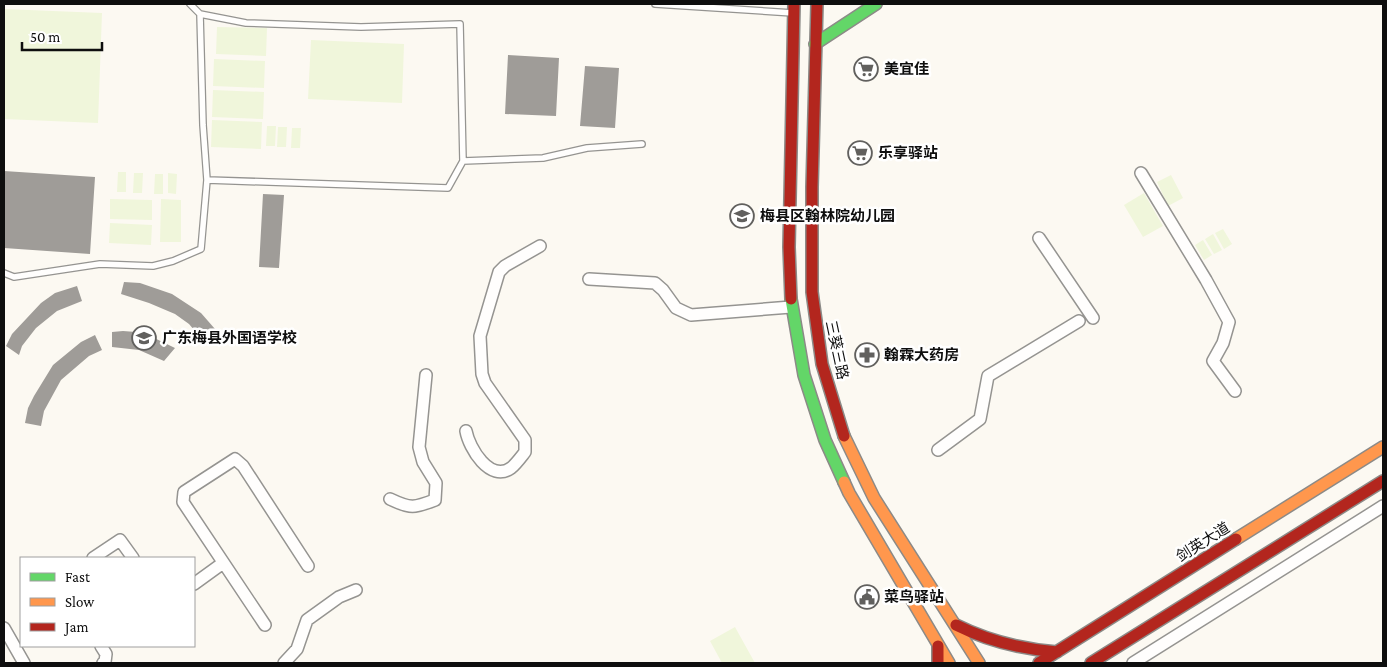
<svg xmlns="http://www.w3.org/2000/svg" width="1387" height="667" font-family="'Crimson Pro','Noto Sans SC',serif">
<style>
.pitch{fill:#f0f6db}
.building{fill:#9f9c98}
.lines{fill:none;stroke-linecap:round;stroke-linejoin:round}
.lane-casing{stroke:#959491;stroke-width:8}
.street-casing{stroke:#959491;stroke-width:14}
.fast-casing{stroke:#8c8a87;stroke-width:14}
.slow-casing{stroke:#8c8a87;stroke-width:14}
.jam-casing{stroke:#8c8a87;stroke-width:14}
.lane{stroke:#fffefd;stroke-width:5.5}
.street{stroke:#fffefd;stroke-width:11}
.fast{stroke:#63d668;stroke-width:11}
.slow{stroke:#ff974d;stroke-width:11}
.jam{stroke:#b3261e;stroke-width:11}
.labels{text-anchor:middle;stroke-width:5;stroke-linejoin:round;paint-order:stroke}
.poi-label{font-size:15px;font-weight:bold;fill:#0e0e0e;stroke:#fff;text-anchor:start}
.street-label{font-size:15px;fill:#0e0e0e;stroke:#fff}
</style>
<rect width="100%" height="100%" fill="#fcf9f2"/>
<path class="pitch" d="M4,9L102,13L98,123L4,119Z
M217,27L267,28L266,56L216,54Z
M311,40L404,44L402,103L308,99Z
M214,59L265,61L264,88L213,86Z
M213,90L264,92L263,119L212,117Z
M212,120L262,122L261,149L211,147Z
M267,126H276L275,146H266Z
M278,127H287L286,147H277Z
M292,128H301L300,148H291Z
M118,172H126V192H117Z
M134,173H143L142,193H133Z
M168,173L177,174L176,194L168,193Z
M155,174H163V194H154Z
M1171,175L1183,198L1168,206L1157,182Z
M1144,193L1163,226L1143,237L1124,205Z
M110,199L152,200V220L110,219Z
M161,199L181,200V242H160Z
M110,223L152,225L151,245L109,243Z
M1223,229L1232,244L1224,249L1215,233Z
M1213,234L1222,250L1214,254L1205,239Z
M1203,240L1212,255L1204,260L1195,245Z
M735,627L755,663H722L710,641Z"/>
<path class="building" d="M508,55L559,58L556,116L505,114Z
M585,66L619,68L615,128L580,126Z
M4,171L95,177L90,254L4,248Z
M263,194L284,195L279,268L259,267Z
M124,282L140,283L172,294L201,313L215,329L200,337L189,324L175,314L149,303L121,294Z
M77,286L82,301L57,311L36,328L22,346L19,355L6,346L12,334L41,303L55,293Z
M123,331L136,332L148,335L175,348L164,361L139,350L112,347V332Z
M95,335L102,350L89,356L61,380L44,411L41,426L25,423L28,408L34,396L53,365L81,342Z"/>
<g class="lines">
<g class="lane-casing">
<path id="lane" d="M190,4L200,14L246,23L361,27L460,24L463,161L448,188L207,180
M655,4L793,13
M463,161L543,158L587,148L642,144
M4,273L14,277L100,264L153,266L173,261L201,249L207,180L203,125L200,14"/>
</g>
<g class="street-casing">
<path id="street" d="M1141,173L1206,280L1229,322L1223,343L1213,361L1235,391
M1039,238L1093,318
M589,279L655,283L663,290L676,308L691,315L791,307
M466,431C469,448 490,483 511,468C516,464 521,457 525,452V440L485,383L482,374L480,336L499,272L505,266L540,246
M938,450L980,419L988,376L1079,321
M390,499C411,509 414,508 435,500L436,483L423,462L419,447L426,375
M93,558L120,540L133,558
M194,584L223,563
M265,625L183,502L184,492L235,459L243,466L308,566
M4,628L24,663
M101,646L106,654L105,662L103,663
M284,663L297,649L307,620L339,597L356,590
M1133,663L1383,506"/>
</g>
<g class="fast-casing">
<path id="fast" d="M815,44L876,4
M791,299L804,375L825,440L844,482"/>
</g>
<g class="slow-casing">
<path id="slow" d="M844,436L874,498L979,663
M844,482L849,493L949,663
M1236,539L1383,447"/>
</g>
<g class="jam-casing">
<path id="jam" d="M817,4L812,187V292L822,364L844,436
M791,299L789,247L794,4
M956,625C988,641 1021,649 1057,652
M938,646V663
M1039,663L1236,539
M1091,663L1383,481"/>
</g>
<use href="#lane" class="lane"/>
<use href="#street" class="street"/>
<use href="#fast" class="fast"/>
<use href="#slow" class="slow"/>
<use href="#jam" class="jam"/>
</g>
<defs>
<g id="supermarket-ring" transform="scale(1.25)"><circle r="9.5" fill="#fff" stroke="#61605e" stroke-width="1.5"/><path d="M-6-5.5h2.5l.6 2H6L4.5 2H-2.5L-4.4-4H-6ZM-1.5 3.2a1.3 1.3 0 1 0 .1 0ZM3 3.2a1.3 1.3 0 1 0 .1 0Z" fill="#61605e"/></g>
<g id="school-ring" transform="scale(1.25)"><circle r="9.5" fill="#fff" stroke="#61605e" stroke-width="1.5"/><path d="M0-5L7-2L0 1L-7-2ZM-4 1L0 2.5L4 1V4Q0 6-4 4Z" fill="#61605e"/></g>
<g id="pharmacy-ring" transform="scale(1.25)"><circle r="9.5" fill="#fff" stroke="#61605e" stroke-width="1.5"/><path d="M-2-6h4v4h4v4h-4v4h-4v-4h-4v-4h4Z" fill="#61605e"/></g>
<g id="civic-ring" transform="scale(1.25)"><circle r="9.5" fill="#fff" stroke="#61605e" stroke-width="1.5"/><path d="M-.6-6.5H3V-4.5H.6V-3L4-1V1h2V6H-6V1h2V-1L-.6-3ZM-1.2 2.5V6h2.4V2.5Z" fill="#61605e"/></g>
</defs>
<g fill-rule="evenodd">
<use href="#supermarket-ring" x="866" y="69"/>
<use href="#supermarket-ring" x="860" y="153"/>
<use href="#school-ring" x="742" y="216"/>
<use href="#school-ring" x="144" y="338"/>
<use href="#pharmacy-ring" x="867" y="355"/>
<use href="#civic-ring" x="867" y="597"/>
</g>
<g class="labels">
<g class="poi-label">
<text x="884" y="74">美宜佳</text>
<text x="878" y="158">乐享驿站</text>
<text x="760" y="221">梅县区翰林院幼儿园</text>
<text x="162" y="343">广东梅县外国语学校</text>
<text x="884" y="360">翰霖大药房</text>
<text x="884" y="602">菜鸟驿站</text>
</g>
<g class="street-label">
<text transform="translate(837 350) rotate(78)" y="5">三葵三路</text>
<text transform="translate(1203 542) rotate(-32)" y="5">剑英大道</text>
</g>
</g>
<rect width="1387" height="667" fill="none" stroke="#0e0e0e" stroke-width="10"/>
<rect x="20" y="557" width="175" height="90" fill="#ffffff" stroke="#9f9f9f"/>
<rect x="30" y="573" width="25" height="8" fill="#63d668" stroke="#9f9f9f"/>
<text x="65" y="582" font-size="15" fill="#0e0e0e">Fast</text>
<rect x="30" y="598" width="25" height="8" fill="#ff974d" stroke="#9f9f9f"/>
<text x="65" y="607" font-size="15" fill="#0e0e0e">Slow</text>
<rect x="30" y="623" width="25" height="8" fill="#b3261e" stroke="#9f9f9f"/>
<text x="65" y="632" font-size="15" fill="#0e0e0e">Jam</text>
<path d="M22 42v8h80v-8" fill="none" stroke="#0e0e0e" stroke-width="2.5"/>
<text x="30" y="42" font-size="15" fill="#0e0e0e" stroke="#ffffff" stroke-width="4" paint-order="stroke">50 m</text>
</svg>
